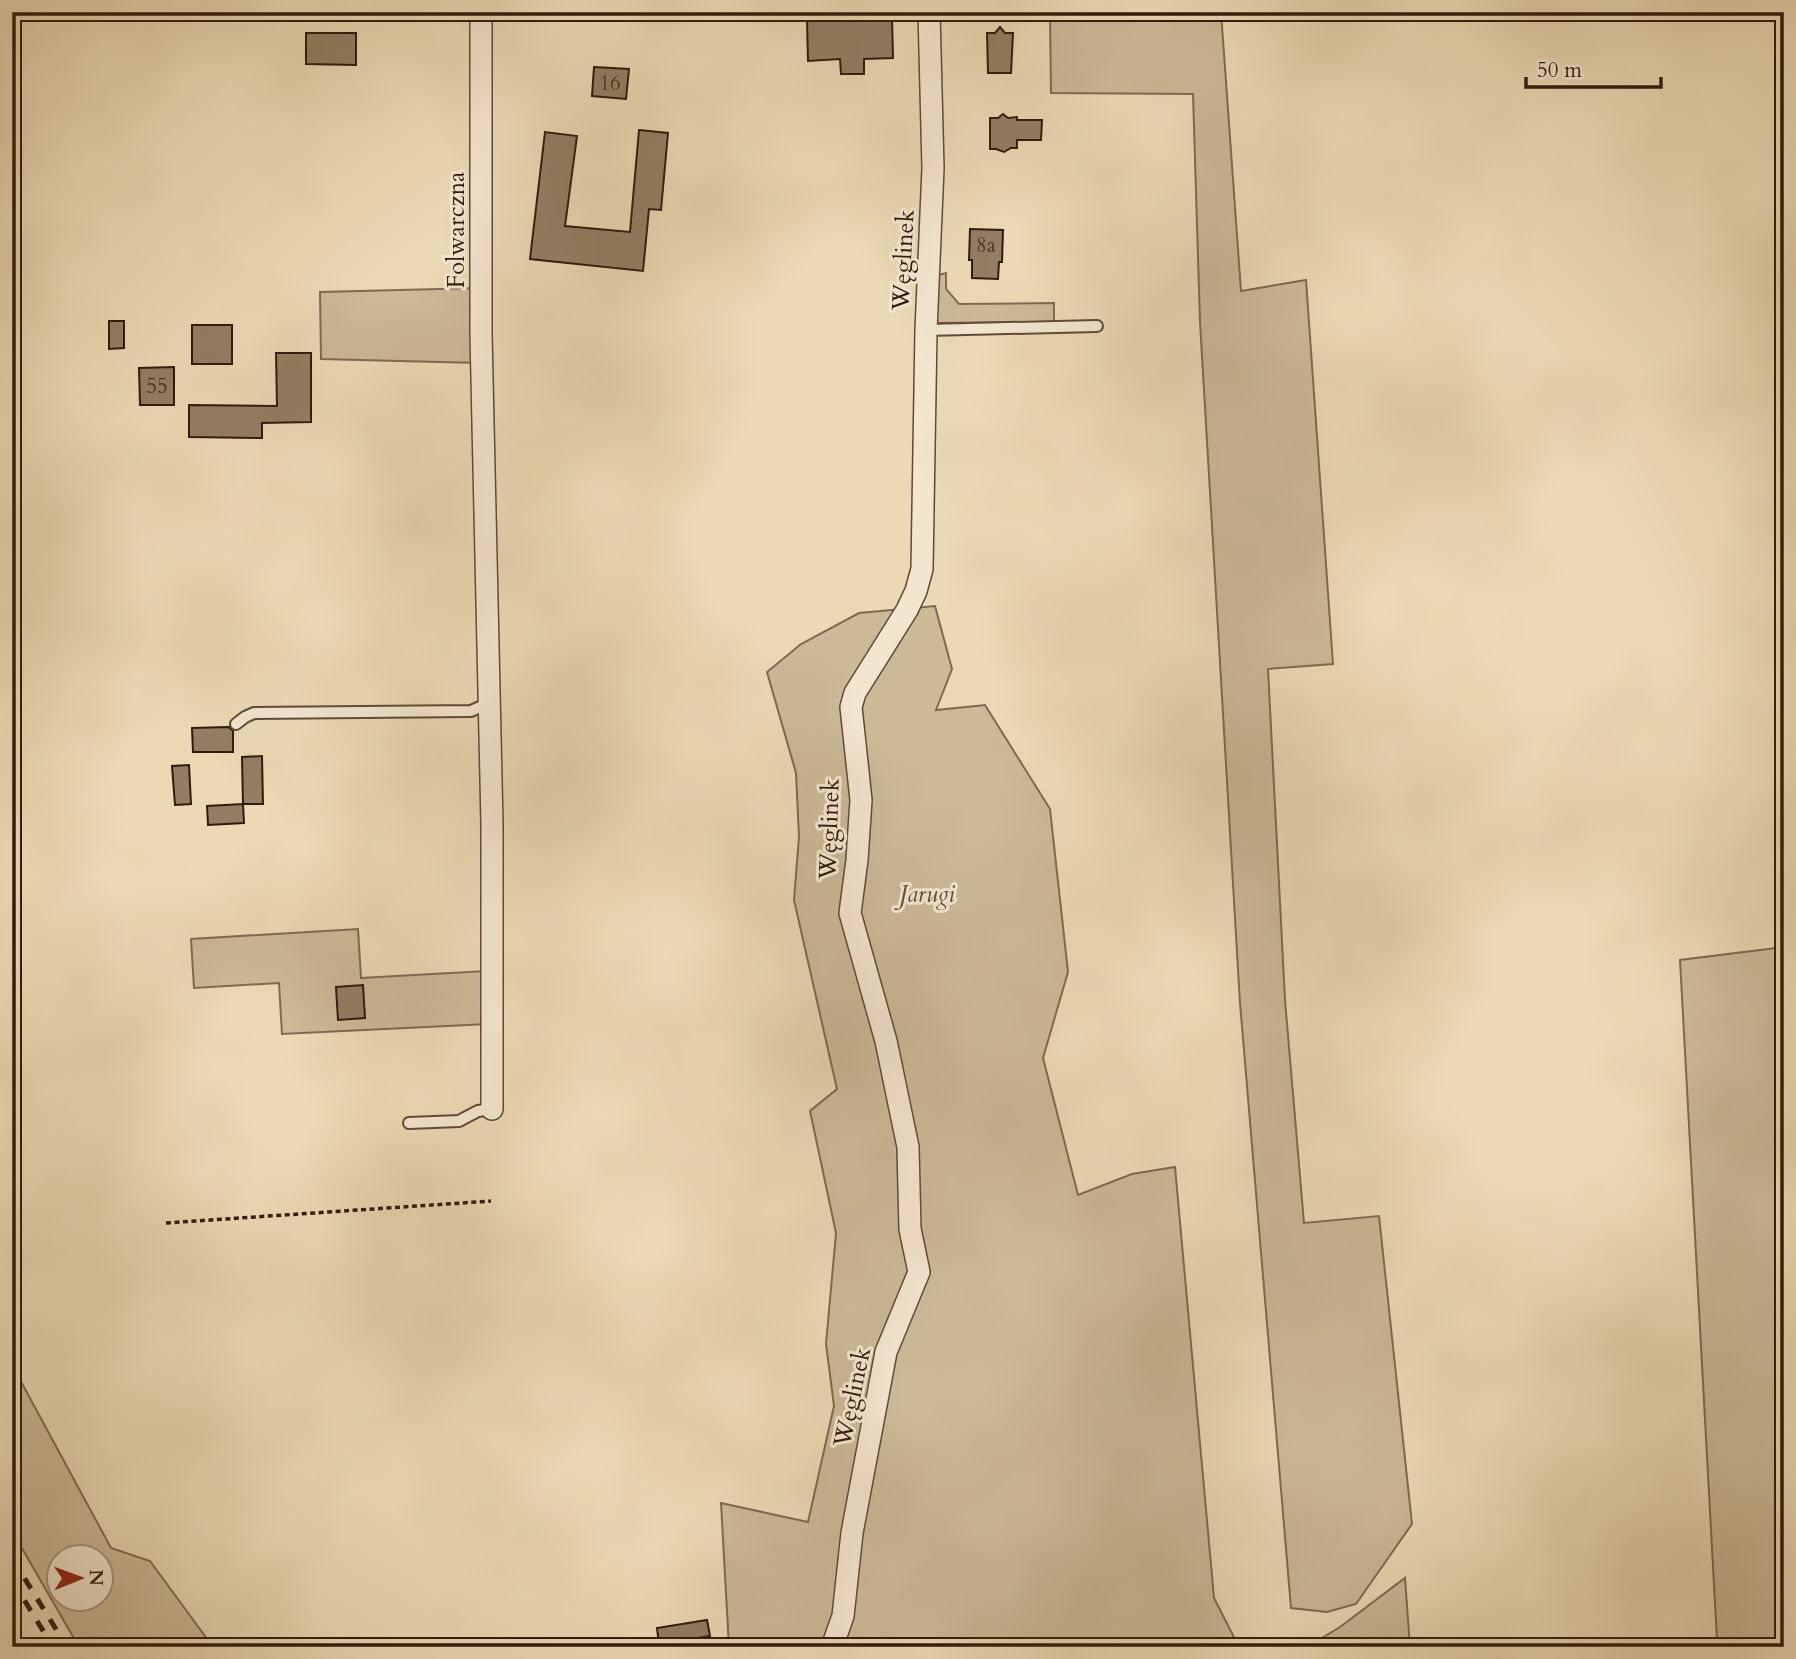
<svg xmlns="http://www.w3.org/2000/svg" width="1796" height="1659" font-family="Cardo,serif">
<style>
.green{fill:#cbb998;stroke:#7e6a52;stroke-width:2;fill-rule:evenodd}
.building{fill:#927e64;stroke:#311b0d;stroke-width:2}
.lines{fill:none;stroke-linecap:round;stroke-linejoin:round}
.service-casing{stroke:#604a37;stroke-width:14}
.minor-casing{stroke:#604a37;stroke-width:24}
.path{stroke:#311b0d;stroke-width:3.5;stroke-dasharray:5 3.5;stroke-linecap:butt}
.service{stroke:#f2e6cf;stroke-width:10}
.minor{stroke:#f2e6cf;stroke-width:21}
.rail{stroke:#311b0d;stroke-width:5;stroke-dasharray:12 12;stroke-linecap:butt}
.labels{text-anchor:middle;stroke-width:6;stroke-linejoin:round;paint-order:stroke}
.number-label{font-size:21px;fill:#493423}
.street-label{font-size:24px;fill:#311b0d;stroke:#f2e6cf}
.park-label{font-size:24px;font-style:italic;fill:#5f4a37;stroke:#f2e6cf}
</style>
<rect width="100%" height="100%" fill="#ebd9b5"/>
<filter id="stains"><feTurbulence type="fractalNoise" baseFrequency=".00286" numOctaves="4"/><feColorMatrix values="0 0 0 0 .2 0 0 0 0 .09 0 0 0 0 .02 0 0 0 .5 -.17"/></filter>
<radialGradient id="worn" r=".72"><stop offset=".6" stop-color="#630" stop-opacity="0"/><stop offset="1" stop-color="#630" stop-opacity=".3"/></radialGradient>
<path class="green" d="M1050,12H1221L1241,291L1306,280L1333,664L1268,669L1285,1000L1304,1223L1379,1216L1412,1524L1356,1604L1327,1612L1291,1608L1240,1003L1200,322L1193,94L1051,93Z
M946,273V289L959,304L1054,303V322L934,323L935,276Z
M479,288L478,363L321,359L320,292Z
M935,606L952,669L936,710L985,705L1050,809L1068,972L1043,1058L1078,1195L1132,1174L1175,1167L1214,1598L1239,1647H729L721,1503L808,1522L834,1406L826,1344L836,1233L810,1111L837,1089L794,900L799,837L796,773L767,672L801,644L859,613Z
M358,929L361,978L486,971L488,1024L282,1034L279,983L194,988L191,939Z
M1784,947V1647H1776L1775,1638L1717,1640L1680,960Z
M12,1365L111,1548L150,1561L213,1647H79L12,1531ZM60,1558H102V1600H60Z
M1405,1578L1410,1647H1307L1340,1627Z"/>
<path class="building" d="M840,12H862V19L892,18L893,58L864,59V74H841L840,59L808,61L807,21L840,20Z
M1000,27L1005,33H1013L1011,73H988L987,33H995Z
M306,33H356V65L306,64Z
M594,67L629,69L626,99L592,96Z
M1003,114L1008,118L1017,117V120H1042L1041,140H1017V148H1011L1004,152L996,149H990V118H998Z
M639,130L668,133L661,210L649,209L643,271L530,259L545,132L577,136L565,226L630,232Z
M970,229L1003,230L1002,262H999L998,279L972,278V260H969Z
M109,321H124V348L109,349Z
M192,325H232V364H192Z
M276,353H311V422L262,423V438L189,437V405L277,406Z
M174,367V405H140L139,368Z
M229,727L233,731V752H193L192,728Z
M262,756L263,804H243L242,757Z
M189,765L191,804L175,805L172,766Z
M243,804L244,823L208,825L207,806Z
M363,985L365,1018L338,1020L336,987Z
M707,1620L710,1636L659,1644L657,1628Z"/>
<g class="lines">
<g class="service-casing">
<path id="service" d="M926,330L1097,326
M236,724L245,717L254,713L471,711L489,703
M409,1123L459,1121L478,1111L492,1109"/>
</g>
<g class="minor-casing">
<path id="minor" d="M481,12V334L492,824V1109
M832,1647L843,1616L852,1533L886,1352L919,1272L910,1229L908,1147L886,1041L850,913L857,860L861,800L851,707L855,693L907,610L916,591L922,569L926,330L933,168L929,12"/>
</g>
<path class="path" d="M166,1223L491,1201"/>
<use href="#service" class="service"/>
<use href="#minor" class="minor"/>
<path class="rail" d="M12,1558L67,1647
M12,1580L53,1647"/>
</g>
<g class="labels">
<g class="number-label">
<text x="610" y="90">16</text>
<text x="986" y="252">8a</text>
<text x="157" y="393">55</text>
</g>
<g class="street-label">
<text transform="translate(456 230) rotate(-90)" y="8">Folwarczna</text>
<text transform="translate(903 260) rotate(-87)" y="8">Węglinek</text>
<text transform="translate(829 829) rotate(-88)" y="8">Węglinek</text>
<text transform="translate(852 1397) rotate(-78)" y="8">Węglinek</text>
</g>
<g class="park-label">
<text x="927" y="902">Jarugi</text>
</g>
</g>
<rect width="1796" height="1659" fill="none" stroke="#ebd9b5" stroke-width="42"/>
<rect x="14" y="14" width="1768" height="1631" fill="none" stroke="#311b0d" stroke-width="3.5"/>
<rect x="21" y="21" width="1754" height="1617" fill="none" stroke="#311b0d" stroke-width="2"/>
<g transform="translate(80 1578) rotate(89)"><circle r="33" fill="#f2e6cf" stroke="#a59581" stroke-width="2"/>
<path d="M0-5L12 26L0 18L-12 26Z" fill="#8f2418"/>
<text y="-10" font-size="19" font-weight="bold" text-anchor="middle" fill="#311b0d">N</text>
</g>
<path d="M1526 77v10h135v-10" fill="none" stroke="#311b0d" stroke-width="3.5"/>
<text x="1537" y="77" font-size="21" fill="#311b0d" stroke="#f2e6cf" stroke-width="5" paint-order="stroke">50 m</text>
<rect width="100%" height="100%" filter="url(#stains)"/>
<rect width="100%" height="100%" fill="url(#worn)"/>
</svg>
